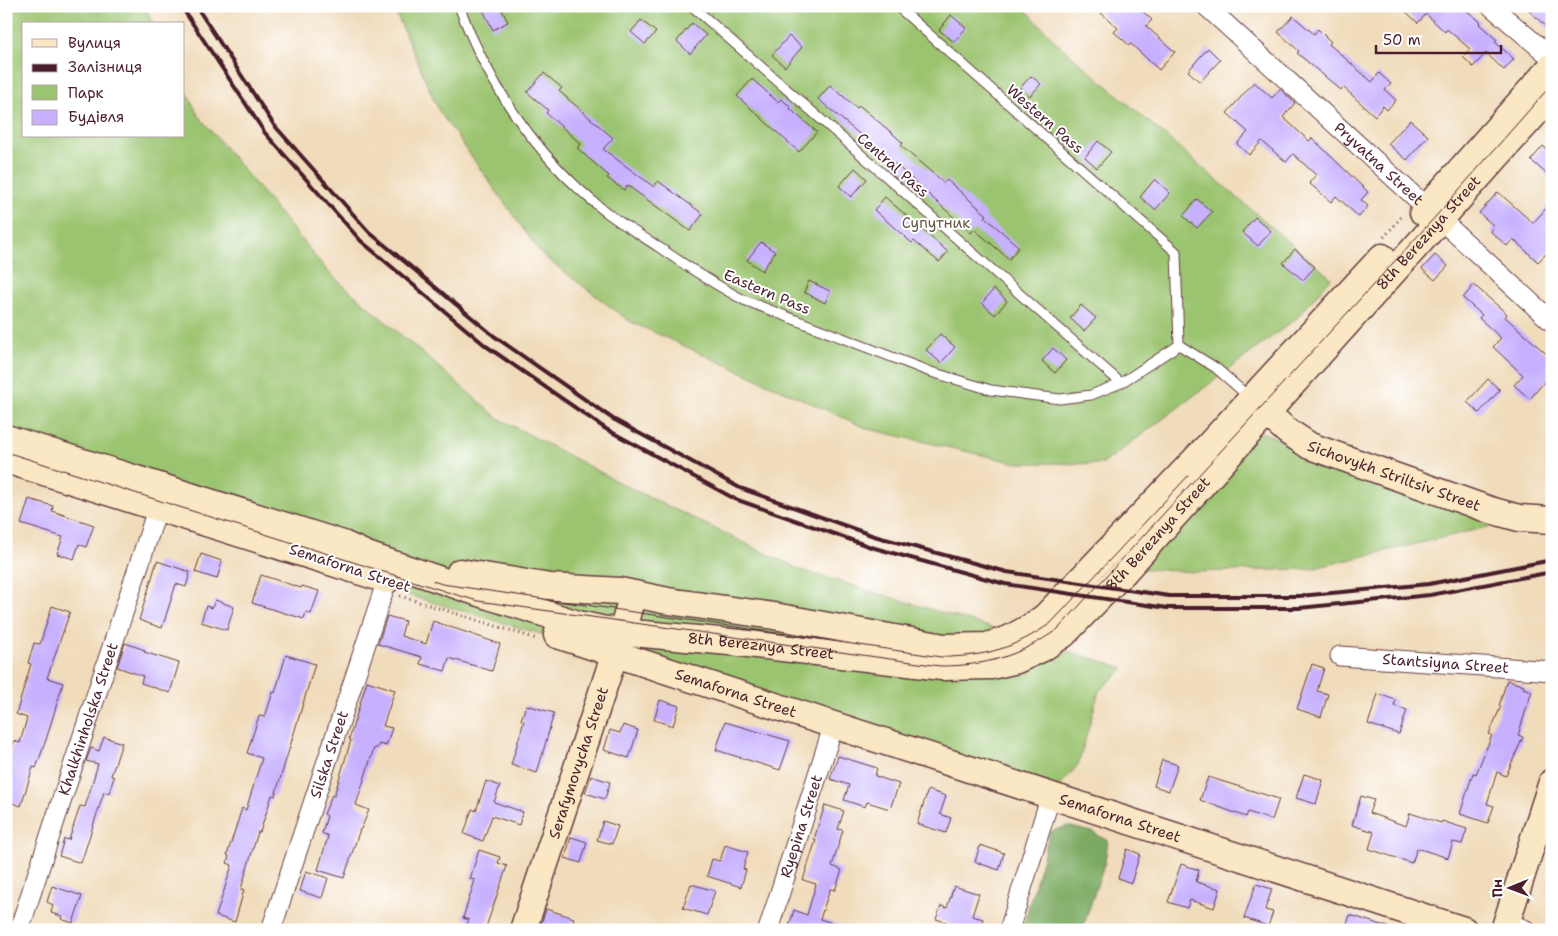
<svg xmlns="http://www.w3.org/2000/svg" width="1558" height="936" font-family="'Shantell Sans',sans-serif">
<style>
.green{fill:#9bc470;stroke:#72724e}
.forest{fill:#7caa62;stroke:#636446}
.building{fill:#c7b1fe}
.lines{fill:none;stroke-linecap:round;stroke-linejoin:round}
.lane-casing{stroke:#633b40;stroke-width:11}
.street-casing{stroke:#633b40;stroke-width:21}
.secondary-casing{stroke:#633b40;stroke-width:29}
.path{stroke:#633b40;stroke-width:3;stroke-dasharray:1 4;stroke-linecap:butt}
.lane{stroke:#fff;stroke-width:9}
.street{stroke:#fff;stroke-width:19}
.secondary{stroke:#fae7c3;stroke-width:26}
.tram{stroke:#4a1f2b;stroke-width:1}
.rail{stroke:#4a1f2b;stroke-width:4}
.labels{text-anchor:middle;stroke-width:4;stroke-linejoin:round;paint-order:stroke}
.street-label{font-size:15px;fill:#4a1f2b;stroke:#fff}
.park-label{font-size:15px;fill:#665943;stroke:#fff}
</style>
<rect width="100%" height="100%" fill="#fff"/>
<filter id="ink" filterUnits="userSpaceOnUse"><feTurbulence type="fractalNoise" baseFrequency=".02" numOctaves="2"/><feDisplacementMap in="SourceGraphic" scale="10" xChannelSelector="R" yChannelSelector="G"/><feConvolveMatrix kernelMatrix="1 2 1 2 8 2 1 2 1" color-interpolation-filters="sRGB"/></filter>
<filter id="wash" filterUnits="userSpaceOnUse"><feTurbulence type="fractalNoise" baseFrequency=".0096" numOctaves="4" result="noise"/><feDisplacementMap in="SourceGraphic" scale="20" xChannelSelector="R" yChannelSelector="G"/><feGaussianBlur stdDeviation="1.12" result="paint"/><feColorMatrix in="noise" values="0 0 0 0 0 0 0 0 0 0 0 0 0 0 0 0 0 1.4 0 .05"/><feComposite in="paint" operator="in"/></filter>
<g filter="url(#wash)">
<rect width="100%" height="100%" fill="#f0dbba"/>
<path class="green" d="M6,6H145L153,24H24V136H184V86L198,115L329,273L498,418L624,485L801,570L1124,668L1099,691L1078,765L1051,795L711,684L384,588L6,468Z
M393,6H1022L1056,42L1331,278L1297,318L1103,464L1017,463L868,429L629,321L541,254L439,111Z
M1258,431L1487,520L1500,524L1310,569L1194,572L1133,568Z"/>
<path class="forest" d="M1067,826L1093,832L1108,841L1105,862L1082,930H1022L1050,832Z"/>
<g id="blocks">
<path class="building" d="M481,6H500L508,22L493,30Z
M1093,6H1137L1152,20L1146,26L1175,52L1159,70L1131,44L1129,45L1114,32L1118,28Z
M1400,6H1461L1481,22L1479,24L1497,40L1495,42L1514,59L1504,70L1486,53L1473,67L1463,57L1470,49L1447,29L1445,32L1426,14L1418,23Z
M1524,6H1552V32Z
M951,15L966,28L954,42L939,30Z
M1293,16L1314,34L1318,29L1331,42L1329,44L1372,82L1379,73L1391,84L1385,90L1396,100L1387,110L1383,106L1375,116L1343,87L1341,90L1297,53L1299,51L1278,32Z
M641,20L656,32L645,44L631,32Z
M692,23L706,35L690,54L677,41Z
M789,36L802,47L785,67L772,55Z
M1208,48L1220,60L1200,82L1188,71Z
M544,73L562,88L559,91L613,138L603,149L654,187L658,181L703,214L690,231L627,185L624,190L607,178L609,176L577,148L581,144L546,113L548,110L527,92Z
M1031,76L1041,84L1030,96L1020,88Z
M752,79L778,102L781,99L791,107L790,109L817,132L799,152L737,96Z
M1254,82L1272,98L1280,89L1295,103L1283,117L1309,141L1312,138L1368,192L1361,200L1368,206L1359,217L1336,196L1331,202L1309,183L1316,175L1293,154L1286,162L1262,141L1249,155L1237,144L1248,132L1227,113Z
M830,85L857,108L860,106L892,133L903,143L901,146L944,183L947,180L987,215L985,217L1019,247L1009,259L974,229L971,233L904,172L818,99Z
M1410,120L1428,136L1407,160L1388,144Z
M1098,141L1111,152L1097,168L1085,157Z
M1543,146L1552,154V179L1531,160Z
M855,168L867,179L851,197L839,186Z
M1155,179L1170,193L1155,210L1140,197Z
M1498,192L1533,223L1552,202V248L1538,262L1513,239L1507,246L1490,231L1494,226L1479,213Z
M885,197L948,252L939,262L914,241L912,243L874,210Z
M1197,199L1212,212L1197,228L1183,216Z
M1255,217L1271,231L1258,246L1242,232Z
M761,242L775,252L762,271L747,260Z
M1295,249L1315,267L1303,280L1283,263Z
M1435,255L1448,266L1435,280L1422,269Z
M809,281L830,291L825,303L804,292Z
M1474,285L1507,314L1505,317L1552,359V387L1545,381L1530,399L1514,385L1523,375L1493,347L1501,338L1479,318L1482,315L1463,298Z
M994,289L1007,301L995,315L982,303Z
M1081,305L1096,318L1084,331L1070,318Z
M940,334L955,347L941,363L926,350Z
M1053,348L1066,360L1055,373L1042,361Z
M1488,379L1500,390L1479,413L1467,402Z
M29,499L53,506L52,511L94,525L86,547L79,544L74,559L57,554L63,537L21,524Z
M201,554L222,561L217,579L195,572Z
M157,561L190,572L186,587L176,584L162,628L139,620Z
M261,575L301,588L302,586L319,591L311,614L306,612L304,619L252,603Z
M215,600L234,607L227,630L201,622L206,606L212,608Z
M52,606L70,612L47,678L63,683L47,737L36,768L33,767L21,806L6,801V767L14,741L20,743L27,718L16,714L31,664L28,663L34,643L40,644Z
M387,616L405,621L401,636L426,644L433,621L500,644L492,671L449,658L445,671L420,664L422,657L378,644Z
M125,643L145,650L144,652L179,663L170,693L141,683L143,676L117,667Z
M286,655L315,664L275,796L272,795L260,832H258L241,889L244,890L235,922L216,916L232,865L227,863L229,856L227,855L242,808L246,810L262,758L247,753L259,716L265,717L273,692L275,693Z
M1312,664L1324,668L1317,691L1328,694L1321,717L1297,709Z
M1507,680L1524,686L1523,688L1532,691L1518,735L1523,737L1506,776L1497,772L1487,804L1494,806L1488,823L1460,814L1473,773L1476,774L1492,735L1489,734L1501,706H1499Z
M367,681L395,690L383,726L392,728L386,746L379,744L377,748H374L356,805L369,810L361,829H360L344,878L318,870L328,836L322,833L327,816L324,814L332,795L334,796L351,740L349,739Z
M1378,694L1396,700L1394,706L1407,710L1399,734L1368,724Z
M660,700L679,706L673,726L654,720Z
M526,705L554,713L537,773L511,765L524,721L521,720Z
M725,722L790,741L780,770L716,750Z
M623,725L638,730L629,758L604,750L610,730L620,733Z
M104,737L122,743L111,776L114,777L109,793L104,792L81,863L59,856L64,839L69,840L80,806L85,807L98,764L86,761L91,748L99,751Z
M838,756L877,768L875,776L899,784L890,809L867,802L865,807L844,800L849,785L830,779Z
M1162,760L1178,765L1169,791L1154,786Z
M1304,774L1323,780L1316,804L1296,798Z
M591,776L610,782L605,799L585,793Z
M1208,777L1279,799L1272,820L1248,812L1246,817L1200,800Z
M486,781L500,786L494,802L523,812L519,825L492,816L483,841L464,834L472,809L476,811Z
M928,790L946,796L940,814L951,818L946,833L917,824Z
M1361,796L1374,800L1369,813L1406,826L1410,813L1441,823L1442,821L1467,829L1462,844L1453,842L1448,858L1417,848L1412,863L1369,849L1374,832L1352,825Z
M825,805L844,811L838,829L843,830L832,866L842,870L835,890L830,889L820,919L845,927V930H788L794,910L807,915L816,884L803,880L816,840L814,839Z
M603,821L618,826L612,844L597,840Z
M571,837L587,842L581,863L565,858Z
M725,845L748,852L743,869L746,870L741,887L707,876L712,859L720,861Z
M980,845L1004,853L999,870L975,862Z
M1127,849L1140,854L1131,883L1118,878Z
M479,850L500,857L498,863L507,866L485,930H465L469,920L463,918L475,880L470,879Z
M1181,864L1199,870L1196,882L1220,889L1214,908L1190,900L1187,908L1168,902Z
M306,871L328,878L322,898L300,891Z
M691,884L715,891L707,915L683,908Z
M1256,884L1272,889L1265,910L1273,912L1268,926L1244,918Z
M52,886L82,896L73,923L61,919L62,916L51,913L53,905L47,902Z
M954,886L979,894L972,916L983,919L979,930H950L952,924L936,919L941,906L947,908Z
M546,909L574,918L570,930H539Z
M1350,915L1388,927V930H1345Z"/>
</g>
</g>
<g filter="url(#ink)">
<use href="#blocks" fill-opacity="0" stroke="#633b40" stroke-width="1"/>
<g class="lines">
<g class="lane-casing">
<path id="lane" d="M459,6C488,84 536,156 601,208C619,223 641,235 660,248C688,267 715,285 744,300L928,371L991,390L1060,399L1091,395L1121,383L1179,345
M692,6L1121,383
M897,6L1176,252L1179,345
M1179,345L1216,368L1249,397"/>
</g>
<g class="street-casing">
<g id="street">
<path id="s1" d="M1206,6L1427,208"/>
<path d="M1491,6L1552,58"/>
<path d="M1441,220L1552,322"/>
<path id="s2" d="M1340,656L1552,671"/>
<path d="M1506,922L1526,930"/>
<path id="s3" d="M19,930L158,507"/>
<path id="s4" d="M271,930L387,580"/>
<path id="s5" d="M768,930L834,724"/>
<path d="M1009,930L1051,795"/>
</g>
</g>
<g class="secondary-casing">
<g id="secondary">
<path d="M1423,212L1552,66"/>
<path id="s6" d="M1253,401L1287,431L1310,446L1490,510L1519,518L1552,520"/>
<path id="s7" d="M6,438L343,544L367,555L476,592L578,624L601,629L622,632L740,643L942,667L991,666L1017,660L1041,649L1064,634L1123,573L1552,95"/>
<path d="M6,460L387,580"/>
<path d="M460,572L550,587L620,591L668,601L774,616L944,647L987,646L1009,639L1029,628L1045,617L1209,445L1382,257"/>
<path id="s8" d="M557,635L1464,930"/>
<path id="s9" d="M523,930L622,632L633,594"/>
<path d="M1504,930L1552,782"/>
</g>
</g>
<path class="path" d="M1384,237L1403,215
M400,596L537,639"/>
<use href="#lane" class="lane"/>
<use href="#street" class="street"/>
<use href="#secondary" class="secondary"/>
<path class="tram" d="M6,452L457,595L478,601L940,666C987,666 1019,656 1058,629L1436,216L1552,84
M433,581L442,584L941,657C985,657 1015,648 1051,623L1188,476"/>
<path class="rail" d="M181,6L265,133L361,241L486,346L606,429L735,499L871,547L1005,584L1167,608H1299L1430,595L1552,572
M196,6L274,125L369,232L494,336L613,419L740,488L874,536L1007,572L1169,596H1299L1429,584L1552,560"/>
</g>
</g>
<g class="labels">
<g class="street-label">
<text transform="translate(1045 119) rotate(41)" y="5">Western Pass</text>
<text dy="5" stroke="none"><textPath href="#s1" startOffset="234">Pryvatna Street</textPath></text>
<text transform="translate(893 165) rotate(41)" y="5">Central Pass</text>
<text dy="5" stroke="none"><textPath href="#s7" startOffset="1640">8th Bereznya Street</textPath></text>
<text transform="translate(767 292) rotate(23)" y="5">Eastern Pass</text>
<text dy="5" stroke="none"><textPath href="#s6" startOffset="162">Sichovykh Striltsiv Street</textPath></text>
<text dy="5" stroke="none"><textPath href="#s7" startOffset="1235">8th Bereznya Street</textPath></text>
<text transform="translate(350 568) rotate(18)" y="5">Semaforna Street</text>
<text dy="5" stroke="none"><textPath href="#s7" startOffset="786">8th Bereznya Street</textPath></text>
<text dy="5" stroke="none"><textPath href="#s2" startOffset="106">Stantsiyna Street</textPath></text>
<text dy="5" stroke="none"><textPath href="#s8" startOffset="188">Semaforna Street</textPath></text>
<text dy="5" stroke="none"><textPath href="#s3" startOffset="222">Khalkhinholska Street</textPath></text>
<text dy="5" stroke="none"><textPath href="#s4" startOffset="185">Silska Street</textPath></text>
<text dy="5" stroke="none"><textPath href="#s9" startOffset="176">Serafymovycha Street</textPath></text>
<text dy="5" stroke="none"><textPath href="#s8" startOffset="592">Semaforna Street</textPath></text>
<text dy="5" stroke="none"><textPath href="#s5" startOffset="109">Ryepina Street</textPath></text>
</g>
<g class="park-label">
<text x="936" y="228">Супутник</text>
</g>
</g>
<rect width="1558" height="936" fill="none" stroke="#fff" stroke-width="25"/>
<rect x="22" y="22" width="162" height="115" fill="#ffffff" stroke="#b7a5aa"/>
<rect x="32" y="39" width="25" height="8" fill="#fae7c3" stroke="#b7a5aa"/>
<text x="68" y="48" font-size="15" fill="#4a1f2b">Вулиця</text>
<rect x="32" y="64" width="25" height="8" fill="#4a1f2b" stroke="#b7a5aa"/>
<text x="68" y="72" font-size="15" fill="#4a1f2b">Залізниця</text>
<rect x="32" y="85" width="25" height="15" fill="#9bc470" stroke="#b7a5aa"/>
<text x="68" y="98" font-size="15" fill="#4a1f2b">Парк</text>
<rect x="32" y="110" width="25" height="15" fill="#c7b1fe" stroke="#b7a5aa"/>
<text x="68" y="122" font-size="15" fill="#4a1f2b">Будівля</text>
<g transform="translate(1510 888) rotate(269)" stroke="#ffffff" stroke-width="4" paint-order="stroke">
<path d="M0-4L9 19L0 12L-9 19Z" fill="#4a1f2b"/>
<text y="-8" font-size="14" font-weight="bold" text-anchor="middle" fill="#4a1f2b">Пн</text>
</g>
<path d="M1376 45v8h125v-8" fill="none" stroke="#4a1f2b" stroke-width="2.5"/>
<text x="1383" y="45" font-size="15" fill="#4a1f2b" stroke="#ffffff" stroke-width="4" paint-order="stroke">50 m</text>
</svg>
